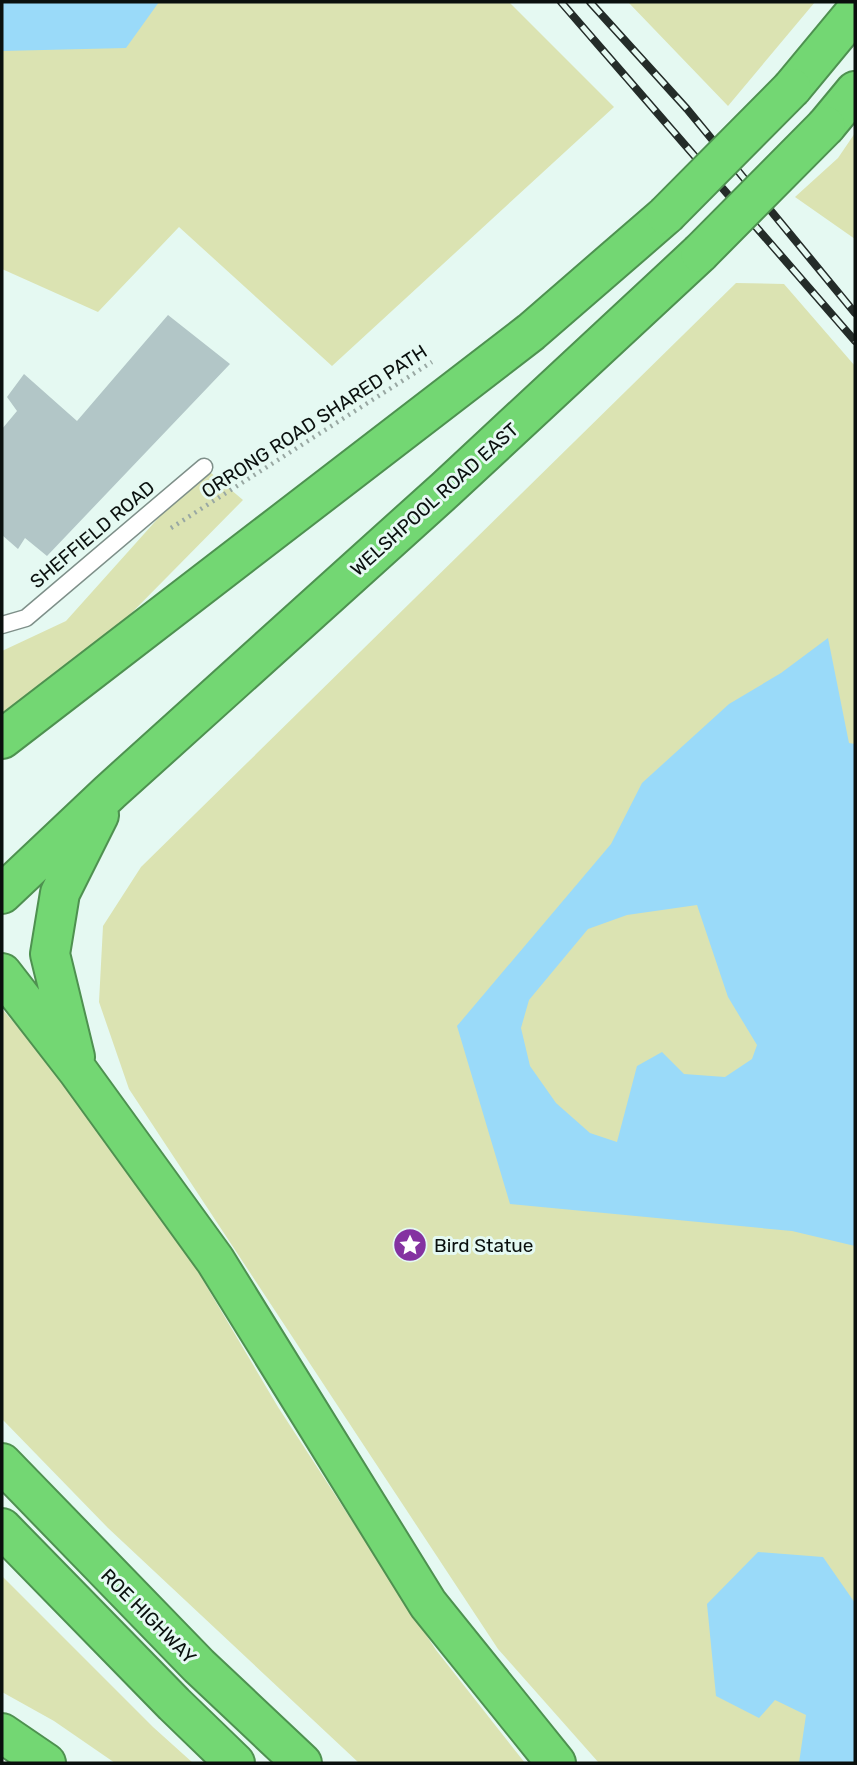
<svg xmlns="http://www.w3.org/2000/svg" width="857" height="1765" font-family="Rubik,sans-serif">
<style>
.green{fill:#dbe3b2}
.water{fill:#9adaf9;fill-rule:evenodd}
.building{fill:#b2c6c7}
.lines{fill:none;stroke-linecap:round;stroke-linejoin:round}
.lane-casing{stroke:#7e8f89;stroke-width:19}
.highway-casing{stroke:#4e9150;stroke-width:42}
.path{stroke:#99a8a3;stroke-width:4.5;stroke-dasharray:2 5;stroke-linecap:butt}
.lane{stroke:#fff;stroke-width:16}
.highway{stroke:#73d773;stroke-width:38}
.rail-casing{stroke:#242c29;stroke-width:8}
.rail{stroke:#e5f9f2;stroke-width:5;stroke-dasharray:16;stroke-linecap:butt}
.highway-bridge-casing{stroke:#4e9150;stroke-width:42;stroke-linecap:butt}
.highway-bridge{stroke:#73d773;stroke-width:38}
.labels{text-anchor:middle;stroke-width:6;stroke-linejoin:round;paint-order:stroke}
.street-label{font-size:19px;fill:#0a100e;stroke:#e5f9f2}
.poi-label{font-size:19px;fill:#0a100e;stroke:#e5f9f2;text-anchor:start}
</style>
<rect width="100%" height="100%" fill="#e5f9f2"/>
<path class="green" d="M2,2H509L614,107L332,366L179,227L98,312L2,269Z
M628,2H815L728,106Z
M855,133V239L795,197L838,158Z
M736,283L784,284L855,366V1763H599L498,1649L129,1089L99,1002L103,926L141,867Z
M204,467L243,500L23,723L2,731V651L66,621Z
M2,1009L88,1106L184,1248L278,1407L436,1650L525,1763H359L108,1528L2,1419Z
M2,1576L153,1727L193,1763H115L54,1721L2,1692Z"/>
<path class="water" d="M2,2H159L126,48L2,51Z
M828,638L849,743L855,744V1246L792,1231L510,1204L457,1026L611,844L642,783L729,704L781,673ZM697,905L728,997L757,1045L752,1059L725,1077L684,1074L662,1052L637,1066L617,1142L590,1133L556,1103L530,1066L521,1028L529,1000L588,929L627,915Z
M758,1552L823,1557L855,1603V1763H799L806,1715L775,1700L759,1718L716,1696L707,1604Z"/>
<path class="building" d="M168,315L230,364L47,556L25,538L18,549L2,535V429L17,411L7,397L24,374L77,421Z"/>
<g class="lines">
<g class="lane-casing">
<path id="lane" d="M2,625L26,618L204,467"/>
</g>
<g class="highway-casing">
<path id="highway" d="M792,88L855,12
M826,126L855,91
M2,739L531,332L666,215
M2,894L110,792L446,489L700,253
M2,973L78,1071L215,1260L428,1604L556,1763
M75,1057L50,954L60,893L99,815
M2,1463L199,1666L302,1763
M2,1528L174,1704L235,1763
M2,1733L46,1763"/>
</g>
<path class="path" d="M171,528L432,362"/>
<use href="#lane" class="lane"/>
<use href="#highway" class="highway"/>
<g class="rail-casing">
<path id="rail" d="M561,2L855,341
M590,2L687,109L855,313"/>
</g>
<use href="#rail" class="rail"/>
<g class="highway-bridge-casing">
<path id="highway-bridge" d="M666,215L792,88
M700,253L826,126"/>
</g>
<use href="#highway-bridge" class="highway-bridge"/>
</g>
<defs>
<g id="sight-disc" transform="scale(1.75)"><circle r="9.5" fill="#8432a1" stroke="#e5f9f2"/><path d="M0-6L1.8-2.2L6-1.7L2.9 1.2L3.7 5.4L0 3.3L-3.7 5.4L-2.9 1.2L-6-1.7L-1.8-2.2Z" fill="#fff"/></g>
</defs>
<g fill-rule="evenodd">
<use href="#sight-disc" x="410" y="1245"/>
</g>
<g class="labels">
<g class="street-label">
<text transform="translate(314 421) rotate(-33)" y="7">ORRONG ROAD SHARED PATH</text>
<text transform="translate(434 499) rotate(-42)" y="7">WELSHPOOL ROAD EAST</text>
<text transform="translate(92 534) rotate(-40)" y="7">SHEFFIELD ROAD</text>
<text transform="translate(149 1616) rotate(45)" y="7">ROE HIGHWAY</text>
</g>
<g class="poi-label">
<text x="434" y="1252">Bird Statue</text>
</g>
</g>
<rect width="857" height="1765" fill="none" stroke="#0a100e" stroke-width="7"/>
</svg>
